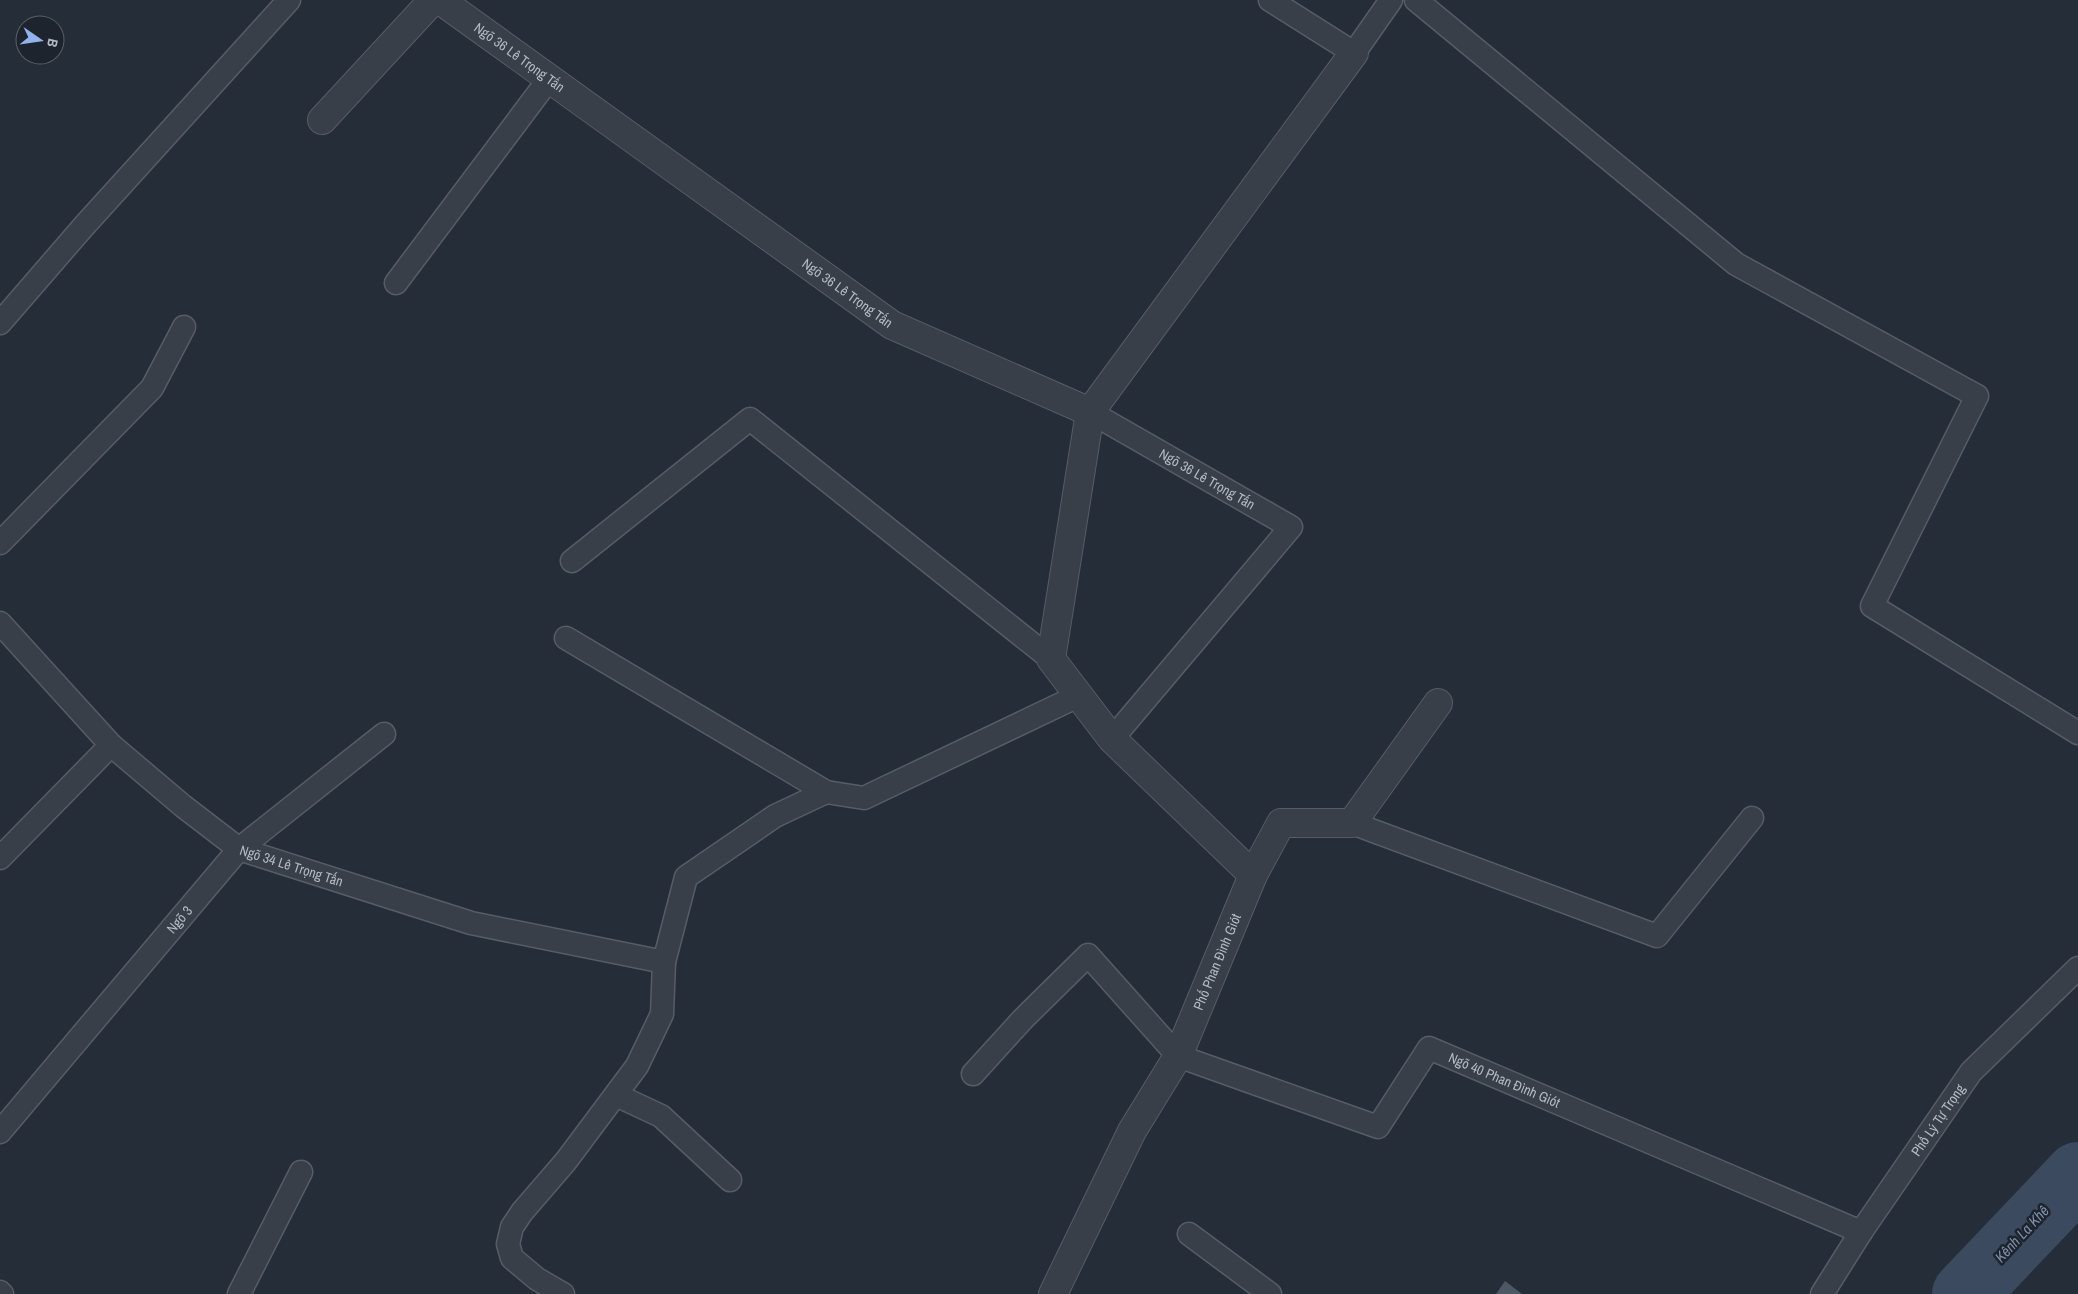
<svg xmlns="http://www.w3.org/2000/svg" width="2078" height="1294" font-family="'Archivo Narrow',sans-serif">
<style>
.lines{fill:none;stroke-linecap:round;stroke-linejoin:round}
.river{stroke:#3c4a60;stroke-width:66}
.building{fill:#4e5764}
.lane-casing{stroke:#565d67;stroke-width:25}
.street-casing{stroke:#565d67;stroke-width:30}
.lane{stroke:#383f49;stroke-width:22}
.street{stroke:#383f49;stroke-width:28}
.labels{text-anchor:middle;stroke-width:5;stroke-linejoin:round;paint-order:stroke}
.street-label{font-size:14px;fill:#b4bac5;stroke:#1e242e}
.water-label{font-size:15px;font-style:italic;fill:#7e8faa;stroke:#1e242e}
</style>
<rect width="100%" height="100%" fill="#252d39"/>
<g class="lines">
<path class="river" d="M1965,1294L2078,1175"/>
</g>
<path class="building" d="M1505,1281L1522,1294H1496Z"/>
<g class="lines">
<g class="lane-casing">
<g id="lane">
<path d="M1270,0L1354,53L1391,0"/>
<path d="M1416,0L1736,264L1977,396L1872,606L2078,733"/>
<path d="M396,283L549,79"/>
<path d="M0,323L84,226L289,0"/>
<path id="s1" d="M1090,412L1291,527L1112,739"/>
<path d="M0,543L152,388L184,327"/>
<path d="M572,561L750,419L1051,659"/>
<path id="s2" d="M0,623L111,745L183,806L239,849L471,923L664,962"/>
<path d="M566,638L826,792"/>
<path d="M1352,823L1657,936L1752,818"/>
<path d="M0,858L111,745"/>
<path id="s3" d="M973,1074L1023,1019L1088,955L1178,1056L1378,1127L1429,1048L1861,1232"/>
<path d="M616,1095L661,1116L730,1180"/>
<path id="s4" d="M0,1132L239,849L384,734"/>
<path d="M1189,1234L1270,1294"/>
<path d="M0,1292L2,1294"/>
<path d="M239,1294L301,1172"/>
<path d="M563,1294L537,1279L512,1258L508,1244L512,1227L522,1212L566,1161L637,1066L662,1014L664,962L686,877L775,816L826,792L864,798L1078,696"/>
<path id="s5" d="M1822,1294L1861,1232L1971,1072L2078,968"/>
</g>
</g>
<g class="street-casing">
<g id="street">
<path id="s6" d="M440,0L892,325L1090,412"/>
<path d="M322,120L433,0"/>
<path d="M1253,875L1112,739L1051,659L1090,412L1354,53"/>
<path id="s7" d="M1053,1294L1132,1131L1178,1056L1253,875L1281,823H1352L1438,703"/>
</g>
</g>
<use href="#lane" class="lane"/>
<use href="#street" class="street"/>
</g>
<g class="labels">
<g class="street-label">
<text dy="5" stroke="none"><textPath href="#s6" startOffset="98">Ngõ 36 Lê Trọng Tấn</textPath></text>
<text dy="5" stroke="none"><textPath href="#s6" startOffset="502">Ngõ 36 Lê Trọng Tấn</textPath></text>
<text dy="5" stroke="none"><textPath href="#s1" startOffset="135">Ngõ 36 Lê Trọng Tấn</textPath></text>
<text dy="5" stroke="none"><textPath href="#s2" startOffset="385">Ngõ 34 Lê Trọng Tấn</textPath></text>
<text dy="5" stroke="none"><textPath href="#s4" startOffset="278">Ngõ 3</textPath></text>
<text dy="5" stroke="none"><textPath href="#s7" startOffset="371">Phố Phan Đình Giót</textPath></text>
<text dy="5" stroke="none"><textPath href="#s3" startOffset="689">Ngõ 40 Phan Đình Giót</textPath></text>
<text dy="5" stroke="none"><textPath href="#s5" startOffset="209">Phố Lý Tự Trọng</textPath></text>
</g>
<g class="water-label">
<text transform="translate(2022 1234) rotate(-47)" y="5">Kênh La Khê</text>
</g>
</g>
<g transform="translate(40 40) rotate(103)"><circle r="24" fill="#1e242e" stroke="#5a606a"/>
<path d="M0-4L9 19L0 12L-9 19Z" fill="#92b2ec"/>
<text y="-8" font-size="14" font-weight="bold" text-anchor="middle" fill="#b4bac5">B</text>
</g>
</svg>
